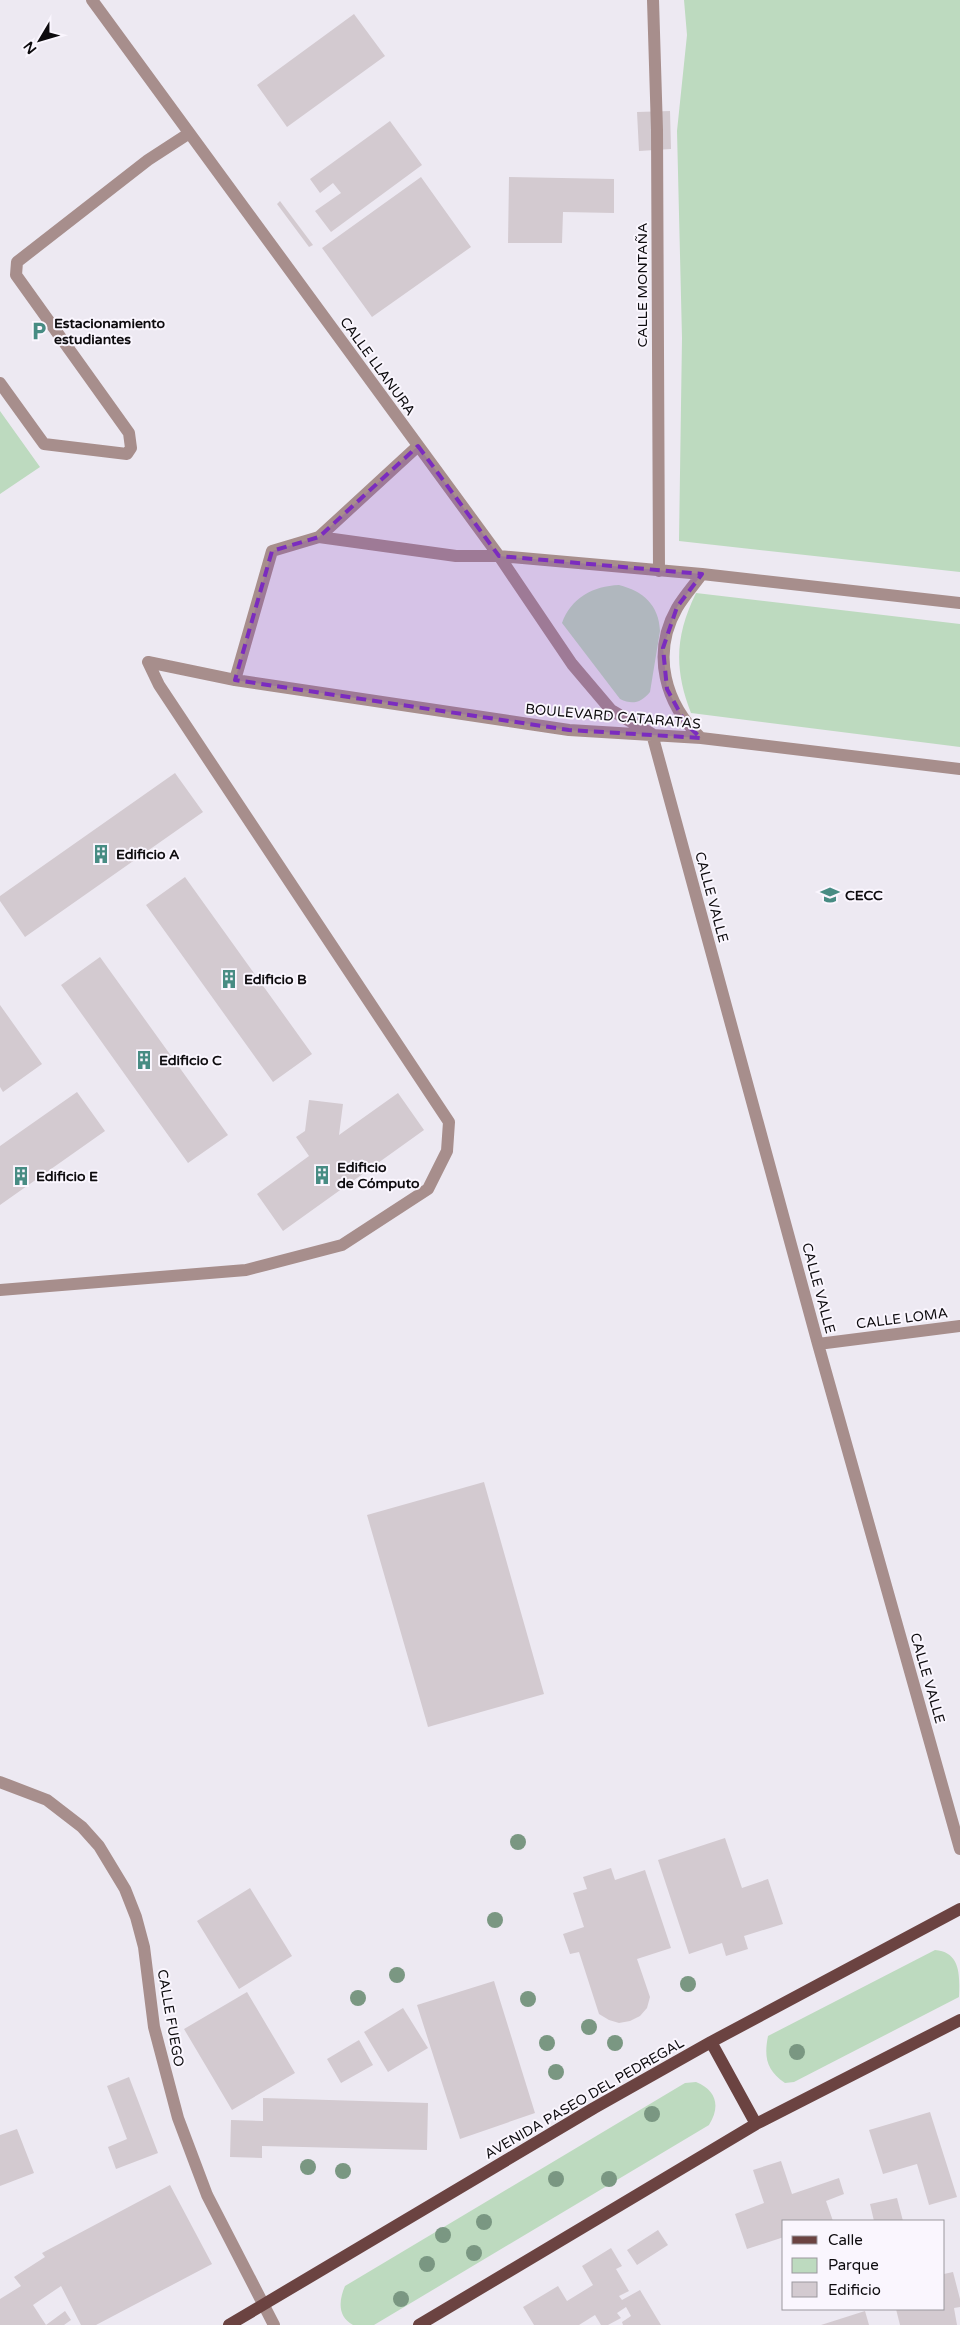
<svg xmlns="http://www.w3.org/2000/svg" width="960" height="2325" font-family="'Varela Round',sans-serif">
<style>
.green{fill:#bddabf}
.building{fill:#d3cad0}
.lines{fill:none;stroke-linecap:round;stroke-linejoin:round}
.minor{stroke:#a78e8c;stroke-width:12}
.major{stroke:#6b4341;stroke-width:12}
.tree{fill:#7a9782}
.marked{fill:#7b2cbf;fill-opacity:0.2;stroke:#7b2cbf;stroke-width:4;stroke-dasharray:10 6;stroke-linejoin:round}
.labels{text-anchor:middle;stroke-width:4;stroke-linejoin:round;paint-order:stroke}
.street-label{font-size:14px;fill:#0d0b0e;stroke:#faf6fe}
.poi-label{font-size:14px;font-weight:bold;fill:#0d0b0e;stroke:#faf6fe;text-anchor:start}
</style>
<rect width="100%" height="100%" fill="#ede9f2"/>
<path class="green" d="M684,0H960V572L679,541L682,338L677,131L687,35Z
M0,411L40,467L0,494Z
M619,585C643,591 659,605 660,631L650,692C641,703 632,705 620,699L562,623C571,598 593,586 619,585Z
M696,593L960,624V747L691,713C674,669 675,636 696,593Z
M935,1950C960,1952 960,1974 959,1997L794,2082L785,2083C766,2070 764,2057 768,2036Z
M696,2082C716,2090 721,2106 709,2125L374,2325H353C337,2316 339,2300 345,2286L685,2083Z"/>
<path class="building" d="M354,14L385,56L287,127L257,85Z
M670,111L671,149L639,151L637,112Z
M390,121L422,165L331,232L315,211L341,193L333,183L320,193L310,179Z
M421,177L471,247L372,317L322,248Z
M509,177L614,179V213L563,212L562,243H508Z
M280,201L313,245L309,247L277,204Z
M175,773L203,812L25,937L0,901V896Z
M185,877L312,1054L273,1082L146,905Z
M100,957L228,1135L188,1163L61,985Z
M0,1005L42,1064L3,1092L0,1087Z
M77,1092L105,1131L0,1205V1146Z
M398,1093L424,1130L283,1231L257,1194L309,1156L296,1137L305,1131L309,1100L343,1104L339,1135Z
M484,1482L544,1694L428,1727L367,1515Z
M725,1838L742,1888L768,1879L783,1924L744,1936L748,1949L726,1956L722,1943L689,1954L658,1860Z
M611,1868L615,1880L645,1870L671,1948L637,1959L650,1997L647,2008L640,2016L630,2021L619,2023L609,2020L599,2014L579,1952L570,1954L563,1934L584,1927L573,1893L587,1889L583,1877Z
M250,1888L292,1956L239,1989L197,1921Z
M494,1981L535,2113L460,2139L417,2005Z
M247,1992L295,2073L232,2110L184,2029Z
M403,2008L428,2048L388,2072L364,2032Z
M359,2040L373,2065L341,2083L327,2059Z
M129,2077L158,2153L116,2169L108,2147L127,2139L107,2086Z
M263,2098L428,2103L427,2150L262,2146V2158L230,2157L231,2120L263,2121Z
M930,2112L957,2197L929,2205L917,2164L883,2174L869,2130Z
M17,2129L34,2173L0,2186V2135Z
M781,2161L792,2194L839,2178L844,2194L826,2201L833,2221H784V2237L747,2249L735,2214L764,2203L753,2170Z
M170,2185L212,2264L96,2325H81L61,2286L33,2305L46,2325H0V2299L21,2286L14,2277L45,2257L42,2253Z
M897,2198L903,2221H874L870,2204Z
M658,2230L668,2245L637,2265L627,2250Z
M611,2248L622,2266L616,2269L629,2291L619,2296L622,2300L640,2290L661,2325H623L622,2322L631,2316L626,2307L617,2313L621,2318L608,2325H601L595,2315L579,2325H534L523,2307L558,2286L567,2301L593,2285L582,2266Z
M953,2272L960,2299V2307L954,2308L957,2325H900L896,2309H944V2274Z
M65,2311L71,2320L64,2325H46Z
M865,2311L869,2325H821Z"/>
<g class="lines">
<path class="minor" d="M92,0L499,556L572,664L611,710L652,734
M653,0L657,130L659,571
M0,383L44,444L127,454L131,448L129,433L16,275L17,262L148,160L188,134
M319,537L456,556H499L702,574L960,603
M148,662L235,680L569,730L701,738L960,769
M235,680L272,551L319,537L418,446
M652,734L818,1344L960,1849
M701,738C665,704 651,654 677,608C684,596 694,585 702,574
M0,1290L246,1270L342,1245L428,1189L447,1151L449,1122L159,685L148,662
M818,1344L960,1326
M0,1782L47,1800L82,1827L99,1846L125,1889L136,1917L144,1947L154,2027L178,2118L207,2195L274,2325"/>
<path class="major" d="M711,2042L756,2124
M229,2325L594,2108L711,2042L960,1909
M419,2325L756,2124L960,2020"/>
</g>
<g class="tree">
<circle cx="518" cy="1842" r="8"/>
<circle cx="495" cy="1920" r="8"/>
<circle cx="397" cy="1975" r="8"/>
<circle cx="688" cy="1984" r="8"/>
<circle cx="358" cy="1998" r="8"/>
<circle cx="528" cy="1999" r="8"/>
<circle cx="589" cy="2027" r="8"/>
<circle cx="547" cy="2043" r="8"/>
<circle cx="615" cy="2043" r="8"/>
<circle cx="797" cy="2052" r="8"/>
<circle cx="556" cy="2072" r="8"/>
<circle cx="652" cy="2114" r="8"/>
<circle cx="308" cy="2167" r="8"/>
<circle cx="343" cy="2171" r="8"/>
<circle cx="556" cy="2179" r="8"/>
<circle cx="609" cy="2179" r="8"/>
<circle cx="484" cy="2222" r="8"/>
<circle cx="443" cy="2235" r="8"/>
<circle cx="474" cy="2253" r="8"/>
<circle cx="427" cy="2264" r="8"/>
<circle cx="401" cy="2299" r="8"/>
</g>
<path class="marked" d="M418,446L499,556L702,574L677,607L663,648L667,689L686,724L701,738L569,730L235,680L272,551L319,537Z"/>
<defs>
<g id="parking-bare" transform="scale(1.5)"><path d="M-3.5-5.5H1a3.5 3.5 0 0 1 0 7H-1V5.5H-3.5ZM-1-3.4V-.6H.8a1.4 1.4 0 0 0 0-2.8Z" fill="#478c83" stroke="#faf6fe" stroke-width="2.5" paint-order="stroke"/></g>
<g id="building-bare" transform="scale(1.5)"><path d="M-4-6H4V6H1V3H-1V6H-4ZM-2.5-4.3h1.7v1.8h-1.7ZM.8-4.3h1.7v1.8H.8ZM-2.5-1h1.7V.8h-1.7ZM.8-1h1.7V.8H.8Z" fill="#478c83" stroke="#faf6fe" stroke-width="2.5" paint-order="stroke"/></g>
<g id="university-bare" transform="scale(1.5)"><path d="M0-5L7-2L0 1L-7-2ZM-4 1L0 2.5L4 1V4Q0 6-4 4Z" fill="#478c83" stroke="#faf6fe" stroke-width="2.5" paint-order="stroke"/></g>
</defs>
<g fill-rule="evenodd">
<use href="#parking-bare" x="39" y="331"/>
<use href="#building-bare" x="101" y="854"/>
<use href="#university-bare" x="830" y="895"/>
<use href="#building-bare" x="229" y="979"/>
<use href="#building-bare" x="144" y="1060"/>
<use href="#building-bare" x="322" y="1175"/>
<use href="#building-bare" x="21" y="1176"/>
</g>
<g class="labels">
<g class="street-label">
<text transform="translate(642 285) rotate(-90)" y="5">CALLE MONTAÑA</text>
<text transform="translate(378 366) rotate(54)" y="5">CALLE LLANURA</text>
<text transform="translate(613 716) rotate(5)" y="5">BOULEVARD CATARATAS</text>
<text transform="translate(712 897) rotate(75)" y="5">CALLE VALLE</text>
<text transform="translate(819 1288) rotate(75)" y="5">CALLE VALLE</text>
<text transform="translate(902 1318) rotate(-7)" y="5">CALLE LOMA</text>
<text transform="translate(928 1678) rotate(74)" y="5">CALLE VALLE</text>
<text transform="translate(171 2018) rotate(80)" y="5">CALLE FUEGO</text>
<text transform="translate(584 2098) rotate(-30)" y="5">AVENIDA PASEO DEL PEDREGAL</text>
</g>
<g class="poi-label">
<text x="54" y="328">Estacionamiento<tspan x="54" dy="16">estudiantes</tspan></text>
<text x="116" y="859">Edificio A</text>
<text x="845" y="900">CECC</text>
<text x="244" y="984">Edificio B</text>
<text x="159" y="1065">Edificio C</text>
<text x="337" y="1172">Edificio<tspan x="337" dy="16">de Cómputo</tspan></text>
<text x="36" y="1181">Edificio E</text>
</g>
</g>
<rect x="782" y="2220" width="162" height="90" fill="#faf6fe" stroke="#9b989e"/>
<rect x="792" y="2236" width="25" height="8" fill="#6b4341" stroke="#9b989e"/>
<text x="828" y="2245" font-size="15" fill="#0d0b0e">Calle</text>
<rect x="792" y="2258" width="25" height="15" fill="#bddabf" stroke="#9b989e"/>
<text x="828" y="2270" font-size="15" fill="#0d0b0e">Parque</text>
<rect x="792" y="2282" width="25" height="15" fill="#d3cad0" stroke="#9b989e"/>
<text x="828" y="2295" font-size="15" fill="#0d0b0e">Edificio</text>
<g transform="translate(40 40) rotate(232)" stroke="#faf6fe" stroke-width="4" paint-order="stroke">
<path d="M0-4L9 19L0 12L-9 19Z" fill="#0d0b0e"/>
<text y="-8" font-size="14" font-weight="bold" text-anchor="middle" fill="#0d0b0e">N</text>
</g>
</svg>
